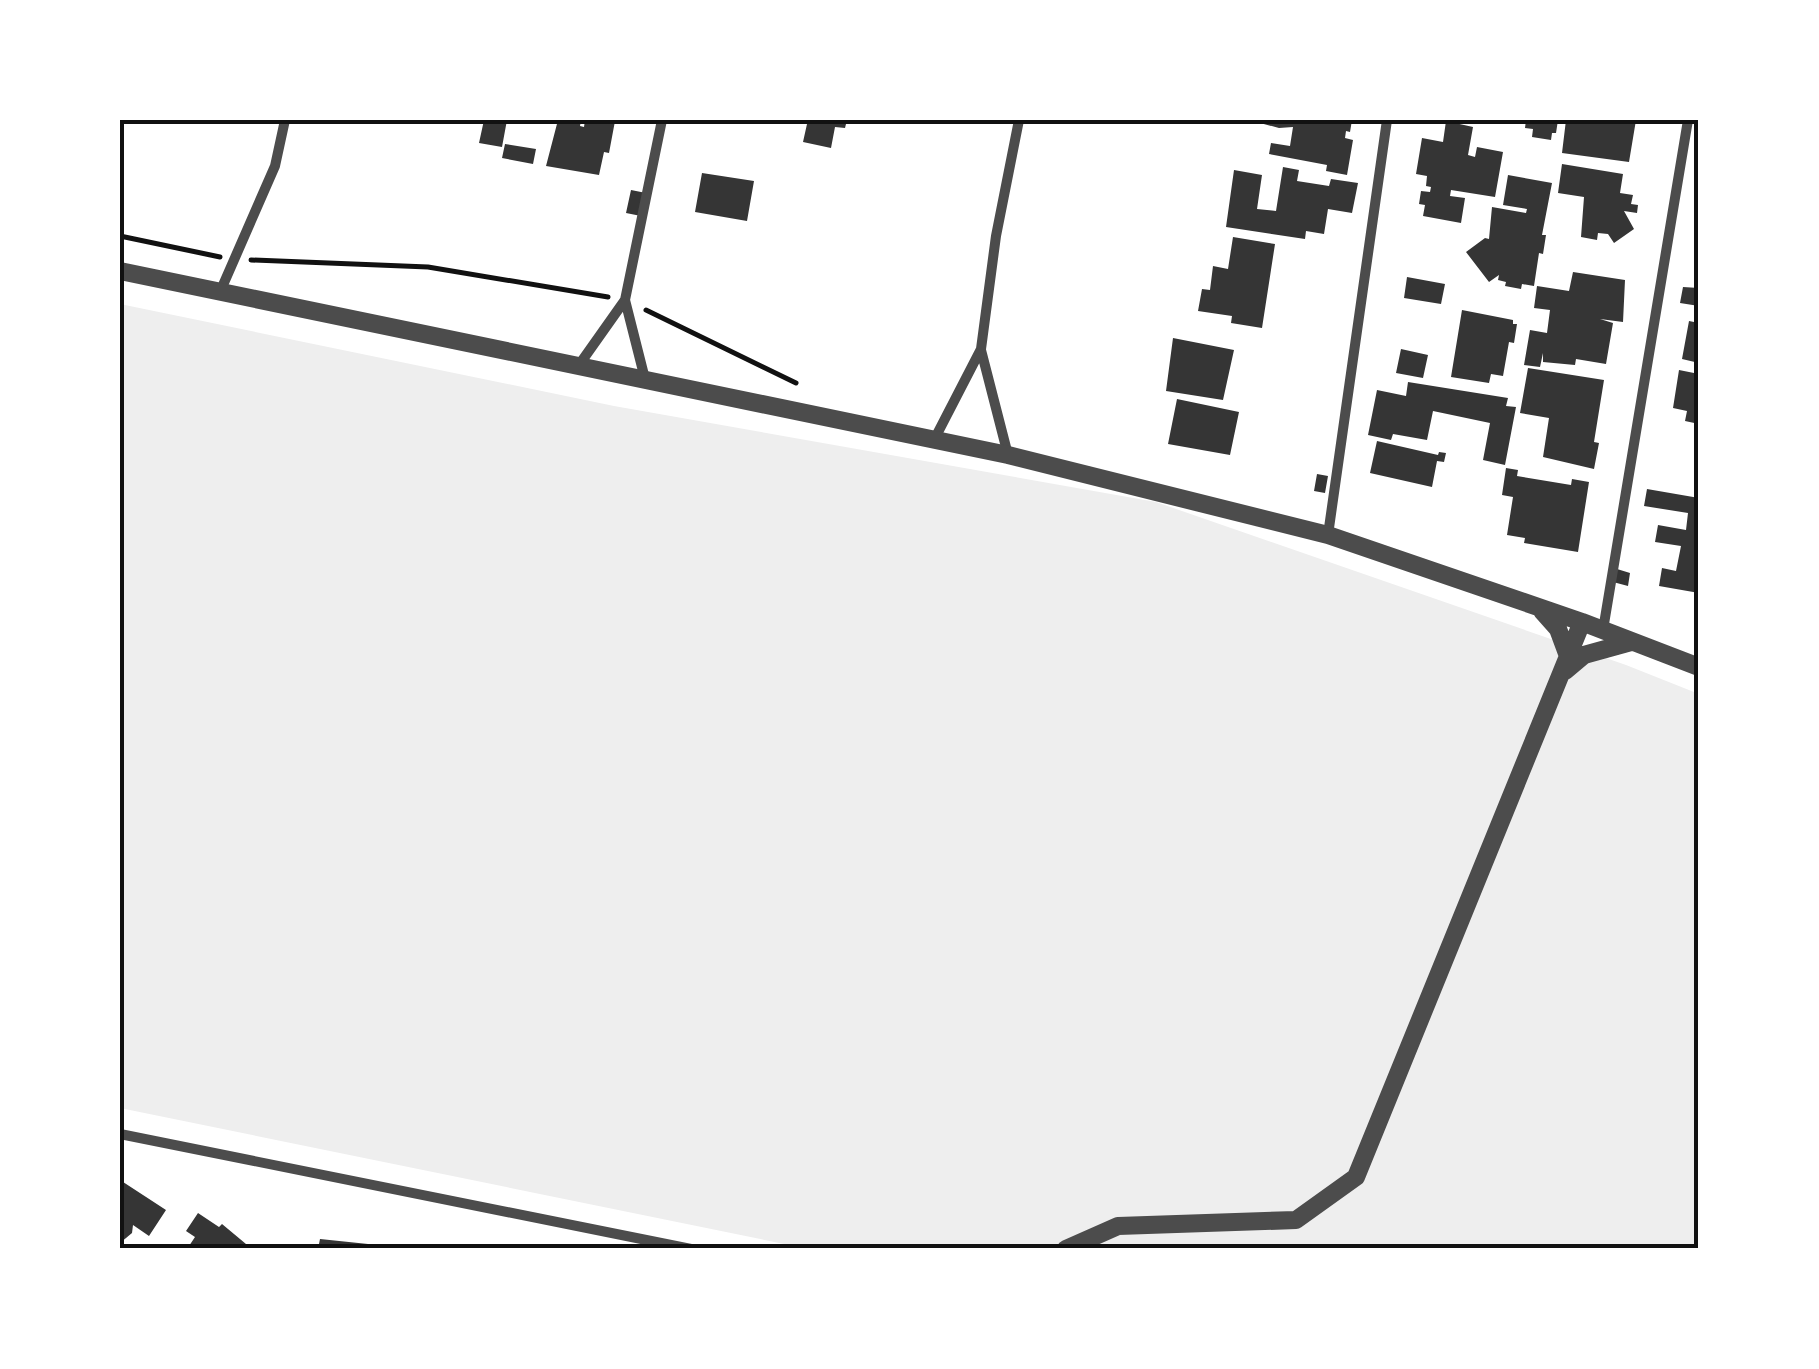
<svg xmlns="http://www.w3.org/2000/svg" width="1819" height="1369" font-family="'Exo 2',sans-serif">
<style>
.green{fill:#eee}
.building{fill:#353535}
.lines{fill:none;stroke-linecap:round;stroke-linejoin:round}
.path{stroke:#111;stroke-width:5}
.minor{stroke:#4c4c4c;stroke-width:10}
.tertiary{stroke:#4c4c4c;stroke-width:18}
.neatline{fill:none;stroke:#111;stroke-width:4}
</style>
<rect width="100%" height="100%" fill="#fff"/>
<path class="green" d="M120,304L614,406L1156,502L1626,665L1699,694V1249H794V1246L120,1108Z"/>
<path class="building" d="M484,120H507L502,147L479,143Z
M558,120H581L580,126L584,127L585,120L615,121L609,153L604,152L599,175L546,166Z
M796,120H847L845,128L835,127L831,148L803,142L807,124Z
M1249,120H1329L1331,123L1332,120H1352L1350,132L1346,131L1345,138L1353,140L1347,175L1326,171L1327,165L1269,154L1271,143L1290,146L1293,127L1279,128Z
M1526,120H1558L1556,133H1552L1551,140L1532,137L1533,129L1525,128Z
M1566,120H1636L1629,162L1562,153Z
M1446,121L1473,127L1468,155L1475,157L1477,147L1503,152L1495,197L1451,190L1450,196L1465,198L1461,223L1423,216L1425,205L1419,204L1421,191L1430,192L1431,187L1426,186L1427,176L1416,174L1422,138L1443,142Z
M505,144L536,149L533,164L502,158Z
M1562,164L1623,174L1620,193L1633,195L1631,204L1638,205L1637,213L1624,211L1634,229L1614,243L1608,234L1598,233L1597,240L1581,237L1584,197L1558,193Z
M1283,167L1299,170L1297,181L1329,186L1331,179L1358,183L1352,213L1328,209L1324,234L1306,231L1305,239L1226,227L1234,170L1262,175L1257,209L1276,211Z
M702,173L754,181L747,221L695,212Z
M1508,175L1552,183L1542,235H1546L1543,254L1539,253L1534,286L1522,284L1521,289L1505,286L1506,282L1498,280L1499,275L1489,282L1466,252L1485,238L1489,239L1492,207L1526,213L1527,209L1503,205Z
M631,190L646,193L641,216L626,213Z
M1233,237L1275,244L1262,328L1231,323L1232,316L1198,311L1202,289L1210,290L1213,266L1228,269Z
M1573,272L1625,280L1623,322L1600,319L1613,323L1606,364L1576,359L1575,365L1543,362V353L1540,367L1524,365L1530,330L1547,333L1550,310L1534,308L1537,286L1569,291Z
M1407,277L1445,284L1441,304L1404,298Z
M1683,287L1699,288V306L1680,303Z
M1462,310L1513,320V324H1517L1514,343L1509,342L1503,376L1491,374L1489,383L1451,377Z
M1689,321L1699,323V363L1682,359Z
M1173,338L1234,350L1223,400L1166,391Z
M1401,349L1428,355L1423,378L1396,373Z
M1528,368L1604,380L1594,442L1599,443L1594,469L1543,457L1549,418L1520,413Z
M1679,370L1699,374V424L1685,421L1687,411L1673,408Z
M1408,382L1508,398L1506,406L1516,407L1505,465L1483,460L1490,423L1433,411L1427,440L1393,434L1391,440L1368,435L1377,390L1406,396Z
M1177,399L1239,412L1230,455L1168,444Z
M1377,441L1438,455L1439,452L1446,453L1444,462L1437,461L1432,487L1370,473Z
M1506,468L1518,470L1517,476L1571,485L1572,479L1589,482L1578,552L1524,543L1525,538L1507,535L1513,497L1502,495Z
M1317,474L1328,476L1325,493L1314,491Z
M1647,489L1699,498V593L1659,586L1662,568L1676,571L1681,546L1655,542L1658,525L1686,530L1688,513L1644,506Z
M1617,569L1630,573L1628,586L1613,582Z
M120,1180L166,1210L149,1236L133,1225L132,1233L120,1243Z
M198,1213L219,1227L222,1224L252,1249H194L189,1246L195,1237L186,1231Z
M320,1239L368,1244L372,1249H318Z"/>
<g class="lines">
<path class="path" d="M120,236L220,257
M251,260L428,267L608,297
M646,310L796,383"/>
<path class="minor" d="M220,292L275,166L285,120
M625,300L645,379
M981,350L1008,455
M579,365L625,300L662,120
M934,440L981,349L996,236L1019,120
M1328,535L1387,120
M1603,630L1688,120
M120,1134L691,1249"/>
<path class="tertiary" d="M120,271L1008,455L1328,535L1582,622L1699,667
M1542,611L1558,629L1568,656
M1565,671L1584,655L1631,642
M1066,1249L1118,1226L1296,1220L1356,1177L1582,622"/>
</g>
<rect width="1819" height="1369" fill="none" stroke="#ffffff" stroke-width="245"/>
<rect x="122" y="122" width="1574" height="1124" class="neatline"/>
</svg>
